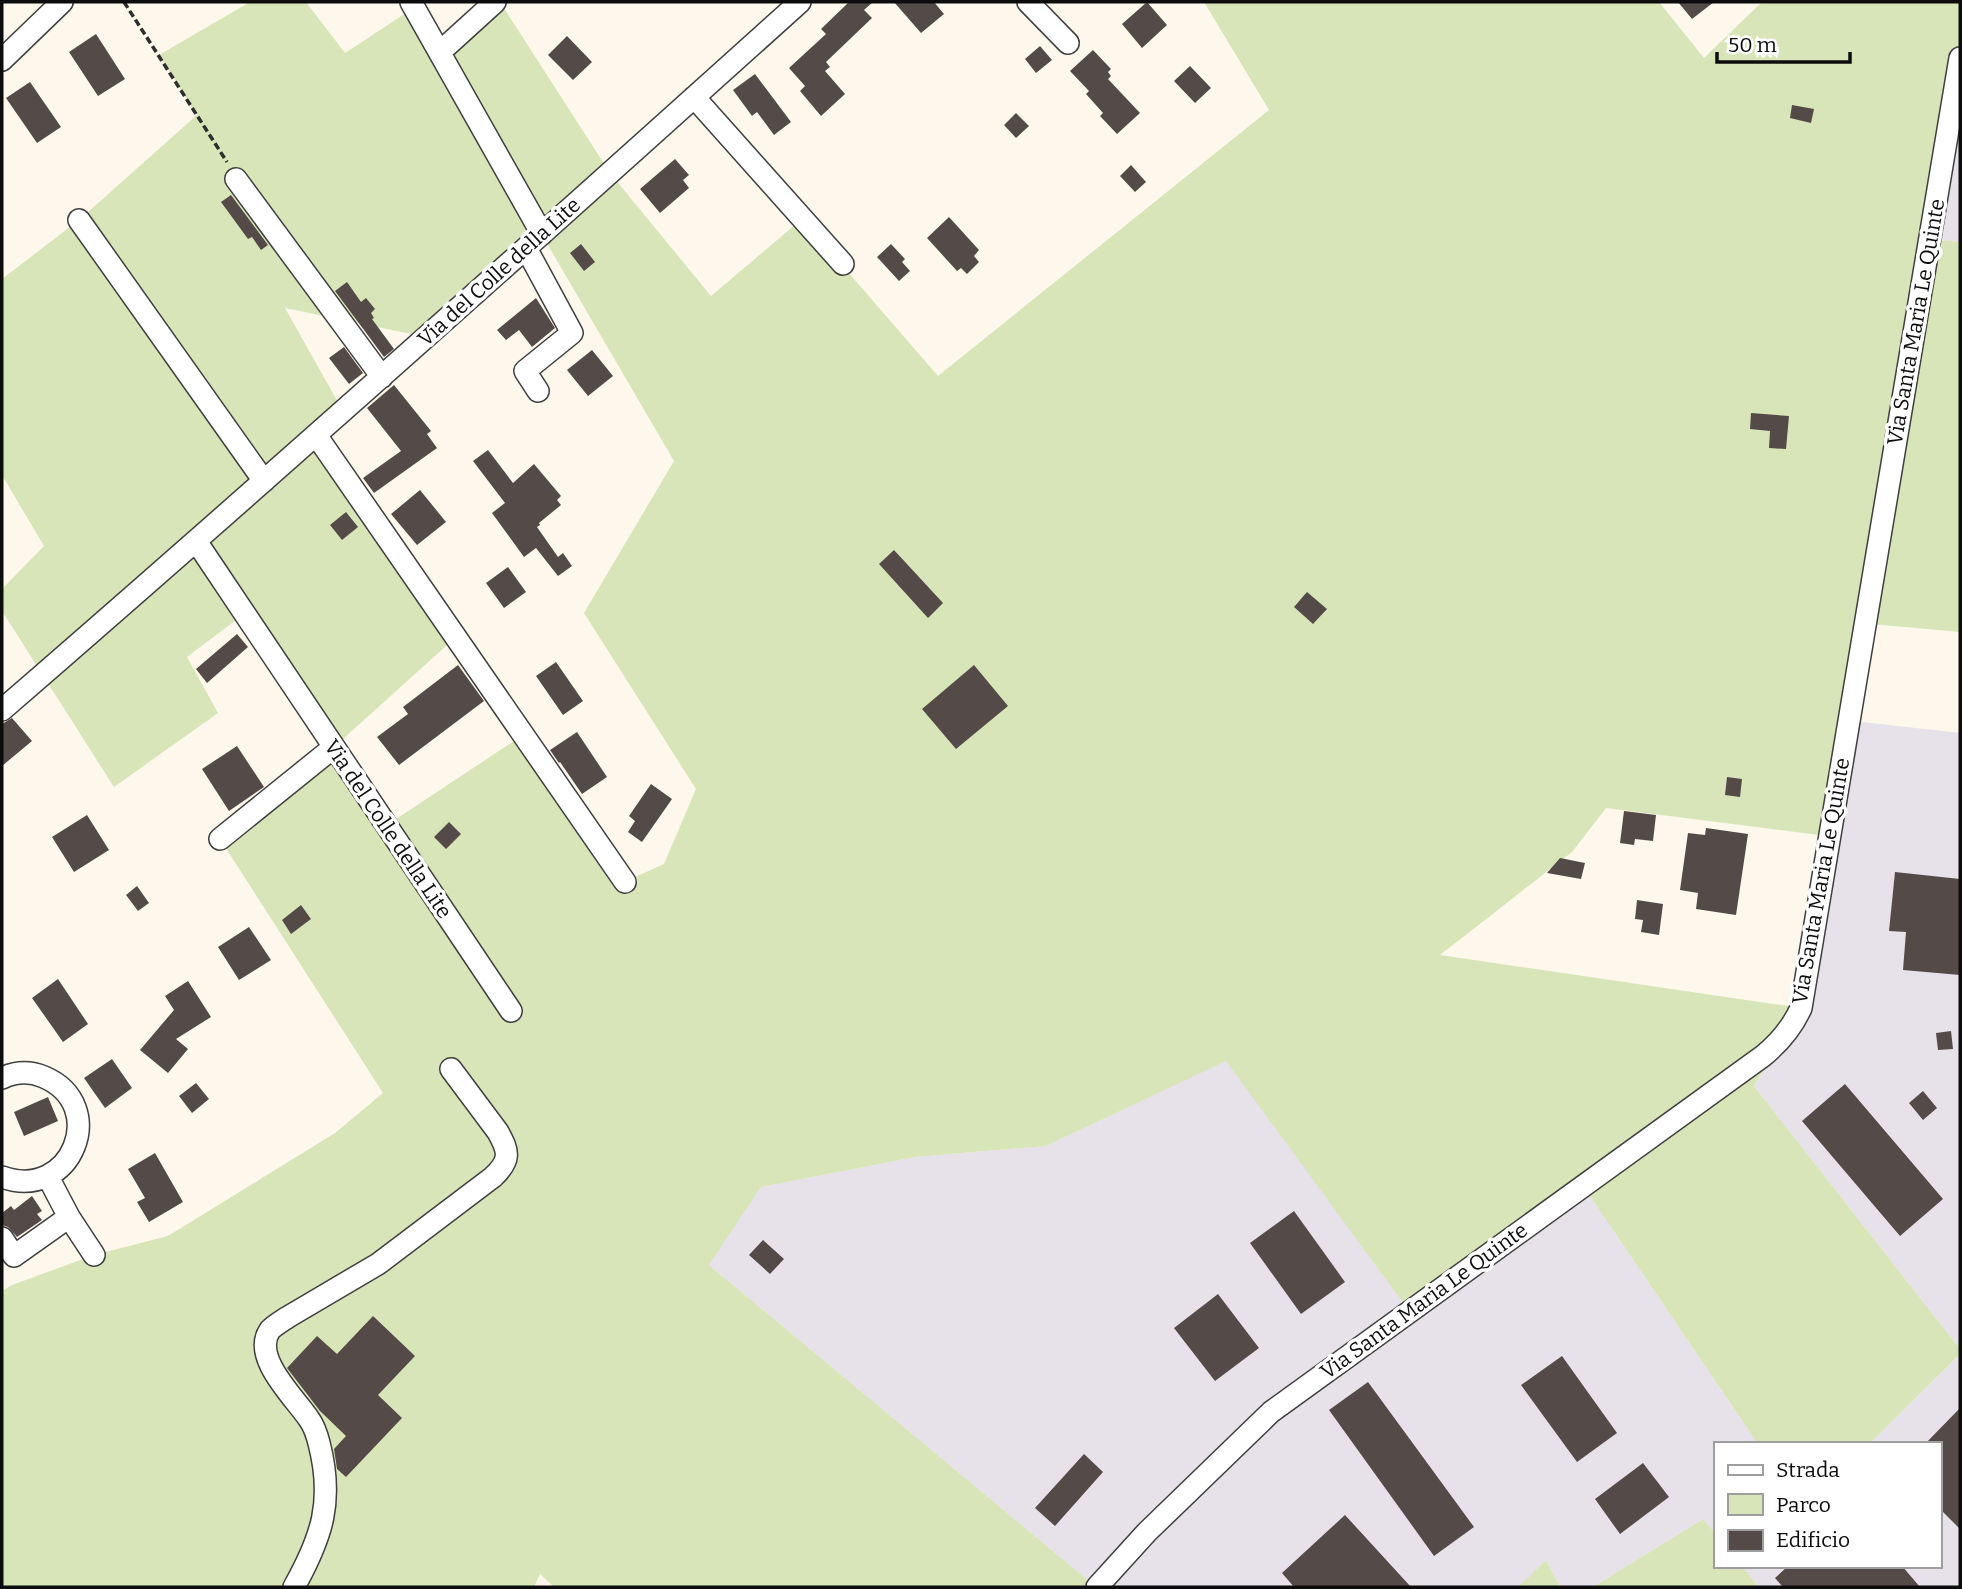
<svg xmlns="http://www.w3.org/2000/svg" width="1962" height="1589" font-family="Bitter,serif">
<style>
.industrial{fill:#e7e1ea}
.green{fill:#d8e5b9;fill-rule:evenodd}
.building{fill:#544b49}
.lines{fill:none;stroke-linecap:round;stroke-linejoin:round}
.minor-casing{stroke:#3f3f3f;stroke-width:24}
.path{stroke:#2e2e2e;stroke-width:3.5;stroke-dasharray:7 3.5;stroke-linecap:butt}
.minor{stroke:#fff;stroke-width:21}
.labels{text-anchor:middle;stroke-width:7;stroke-linejoin:round;paint-order:stroke}
.street-label{font-size:21px;fill:#0c0c0c;stroke:#fff}
</style>
<rect width="100%" height="100%" fill="#fef7ec"/>
<path class="industrial" d="M1960,58V242L1930,239Z
M1845,720L1960,733V1349L1754,1086L1799,1013Z
M1227,1060L1409,1311L1583,1186L1758,1444H1715V1533L1703,1519L1593,1587H1560L1546,1560L1518,1587H1096L709,1265L761,1187L916,1157L1046,1146Z
M1960,1354V1587H1759L1742,1566H1939V1444H1869Z"/>
<path class="green" d="M250,2H306L345,53L415,7L439,52L500,2L610,173L711,296L802,219L938,376L1269,110L1204,2H1659L1704,58L1762,2H1960V58L1930,239L1960,242V632L1860,623L1827,836L1606,808L1572,852L1440,955L1801,1008L1796,1019L1754,1086L1960,1349V1354L1869,1444H1758L1583,1186L1409,1311L1226,1061L1046,1146L916,1157L761,1187L709,1265L1096,1587H554L540,1574L534,1587H2V1291L12,1285L94,1255L168,1236L335,1133L383,1093L220,839L333,747L244,614L187,657L218,713L114,787L2,611V589L44,546L2,475V279L79,220L197,115L159,55ZM542,235L674,461L584,613L696,789L664,864L624,882L523,735L387,825L334,747L456,637L317,435L343,411L285,308L426,337Z
M1703,1519L1715,1533V1566H1742L1759,1587H1593Z
M1546,1560L1560,1587H1518Z"/>
<path class="building" d="M849,2H873L864,10L872,18L826,62L830,67L825,71L845,94L821,116L800,91L805,86L789,68L826,34L821,29Z
M894,2H934L944,14L921,33Z
M1147,2L1167,25L1142,48L1122,24Z
M1678,2H1714L1692,19Z
M96,34L125,79L98,96L69,52Z
M567,36L592,62L573,80L548,55Z
M1040,46L1052,60L1036,73L1025,59Z
M1093,50L1111,69L1108,72L1111,76L1108,79L1140,113L1117,134L1100,116L1103,113L1086,94L1089,91L1070,71Z
M1190,66L1211,88L1195,103L1174,81Z
M755,74L791,122L774,135L757,112L752,116L733,90Z
M30,82L61,127L37,143L6,98Z
M1792,105L1814,109L1811,123L1790,118Z
M1016,113L1029,126L1016,138L1004,125Z
M675,159L689,175L683,180L689,188L660,213L640,189Z
M1131,165L1146,182L1135,192L1120,176Z
M231,195L268,245L261,250L252,237L248,239L221,202Z
M949,217L979,250L974,256L979,262L967,274L961,268L957,271L927,238Z
M581,244L595,262L584,271L570,253Z
M891,244L905,259L902,262L910,271L899,281L877,257Z
M347,282L361,302L366,298L375,309L371,313L374,318L372,319L394,349L384,357L335,291Z
M536,298L555,328L532,347L519,330L506,340L497,330Z
M344,347L363,373L349,384L329,358Z
M592,350L613,376L588,396L567,370Z
M394,385L431,431L427,434L437,448L374,493L363,478L401,451L367,408Z
M1751,413L1789,416L1786,449L1769,448L1770,431L1750,429Z
M488,450L513,483L534,464L561,496L557,500L561,505L539,523L540,525L537,527L558,557L563,553L572,566L558,576L536,548L524,557L492,513L505,503L473,461Z
M420,490L446,522L417,545L391,514Z
M346,512L358,527L342,540L330,525Z
M894,550L943,603L928,618L879,564Z
M508,567L526,592L504,608L486,583Z
M1307,592L1327,609L1313,624L1294,607Z
M237,634L248,647L207,683L196,669Z
M556,662L583,701L563,715L536,676Z
M458,665L484,701L399,765L377,737L408,714L403,707Z
M974,665L1008,706L956,749L922,709Z
M12,718L32,741L2,766V724Z
M577,732L607,777L582,794L560,762L559,763L550,750Z
M237,746L264,787L229,811L202,769Z
M1727,777L1742,779L1740,797L1725,795Z
M651,784L672,799L642,842L628,832L635,821L629,816Z
M1624,811L1656,815L1653,841L1635,839L1634,845L1620,843Z
M87,815L109,850L74,872L52,837Z
M449,822L461,834L446,849L434,837Z
M1706,828L1748,834L1736,915L1696,909L1698,893L1680,890L1688,833L1705,835Z
M1560,858L1585,863L1581,879L1547,873Z
M1895,872L1960,879V975L1903,970L1906,932L1889,931Z
M137,886L149,903L138,911L126,895Z
M1637,900L1663,904L1659,935L1641,932L1643,920L1635,919Z
M301,905L311,919L291,934L282,920Z
M249,927L271,960L239,980L218,947Z
M58,979L88,1024L63,1042L32,998Z
M188,981L211,1017L176,1039L188,1049L168,1073L140,1050L174,1010L165,996Z
M1951,1031L1953,1049L1938,1050L1936,1033Z
M112,1059L132,1088L105,1108L84,1078Z
M196,1083L209,1099L192,1113L179,1096Z
M1845,1084L1943,1199L1900,1236L1802,1121Z
M1923,1091L1937,1108L1923,1120L1909,1103Z
M48,1097L58,1121L24,1136L14,1112Z
M155,1153L183,1202L149,1222L137,1202L145,1198L128,1169Z
M32,1196L42,1211L37,1214L42,1220L17,1237L8,1227L2,1225V1213L11,1206L14,1210Z
M1294,1211L1345,1282L1301,1314L1250,1243Z
M763,1240L784,1259L770,1274L749,1255Z
M1218,1294L1259,1348L1215,1381L1174,1328Z
M373,1316L415,1356L378,1395L402,1418L346,1477L337,1469L334,1449L346,1436L320,1411L287,1368L317,1336L337,1354Z
M1562,1356L1617,1433L1577,1462L1521,1385Z
M1368,1382L1474,1527L1434,1556L1329,1410Z
M1960,1408V1529L1939,1508V1444H1925Z
M1084,1454L1103,1472L1055,1526L1035,1508Z
M1643,1463L1669,1497L1620,1534L1595,1499Z
M1345,1515L1411,1587H1294L1282,1573Z
M1788,1566H1902L1920,1587H1783L1775,1578Z"/>
<g class="lines">
<g class="minor-casing">
<path id="minor" d="M411,2L542,234
M1028,2L1068,43
M440,52L495,2
M2,60L62,2
M694,97L843,264
M236,179L382,377
M79,220L264,481
M526,248L572,333L525,371L538,391
M316,435L625,882
M196,541L511,1011
M2,710C271,477 536,240 800,2
M220,839L334,747
M2,1078C15,1072 30,1071 44,1077C110,1105 72,1202 2,1177
M48,1177L69,1217L94,1255
M2,1238L14,1256L69,1217
M294,1587C322,1537 334,1501 319,1443C317,1435 314,1426 309,1419C295,1398 251,1357 270,1330C275,1325 282,1321 288,1317L378,1264L493,1177C511,1160 509,1152 498,1132L451,1069
M1097,1587L1147,1532L1271,1412L1763,1056C1780,1042 1792,1028 1801,1008L1960,58"/>
</g>
<path class="path" d="M124,2L227,162"/>
<use href="#minor" class="minor"/>
</g>
<g class="labels">
<g class="street-label">
<text transform="translate(499 272) rotate(-42)" y="7">Via del Colle della Lite</text>
<text transform="translate(1916 322) rotate(-80)" y="7">Via Santa Maria Le Quinte</text>
<text transform="translate(388 829) rotate(56)" y="7">Via del Colle della Lite</text>
<text transform="translate(1821 881) rotate(-80)" y="7">Via Santa Maria Le Quinte</text>
<text transform="translate(1424 1301) rotate(-36)" y="7">Via Santa Maria Le Quinte</text>
</g>
</g>
<rect width="1962" height="1589" fill="none" stroke="#0c0c0c" stroke-width="7"/>
<rect x="1714" y="1442" width="228" height="126" fill="#ffffff" stroke="#9e9e9e" stroke-width="2"/>
<rect x="1728" y="1465" width="35" height="10" fill="#ffffff" stroke="#9e9e9e" stroke-width="2"/>
<text x="1776" y="1477" font-size="21" fill="#0c0c0c">Strada</text>
<rect x="1728" y="1494" width="35" height="21" fill="#d8e5b9" stroke="#9e9e9e" stroke-width="2"/>
<text x="1776" y="1512" font-size="21" fill="#0c0c0c">Parco</text>
<rect x="1728" y="1530" width="35" height="21" fill="#544b49" stroke="#9e9e9e" stroke-width="2"/>
<text x="1776" y="1547" font-size="21" fill="#0c0c0c">Edificio</text>
<path d="M1717 52v10h133v-10" fill="none" stroke="#0c0c0c" stroke-width="3.5"/>
<text x="1728" y="52" font-size="21" fill="#0c0c0c" stroke="#ffffff" stroke-width="5" paint-order="stroke">50 m</text>
</svg>
